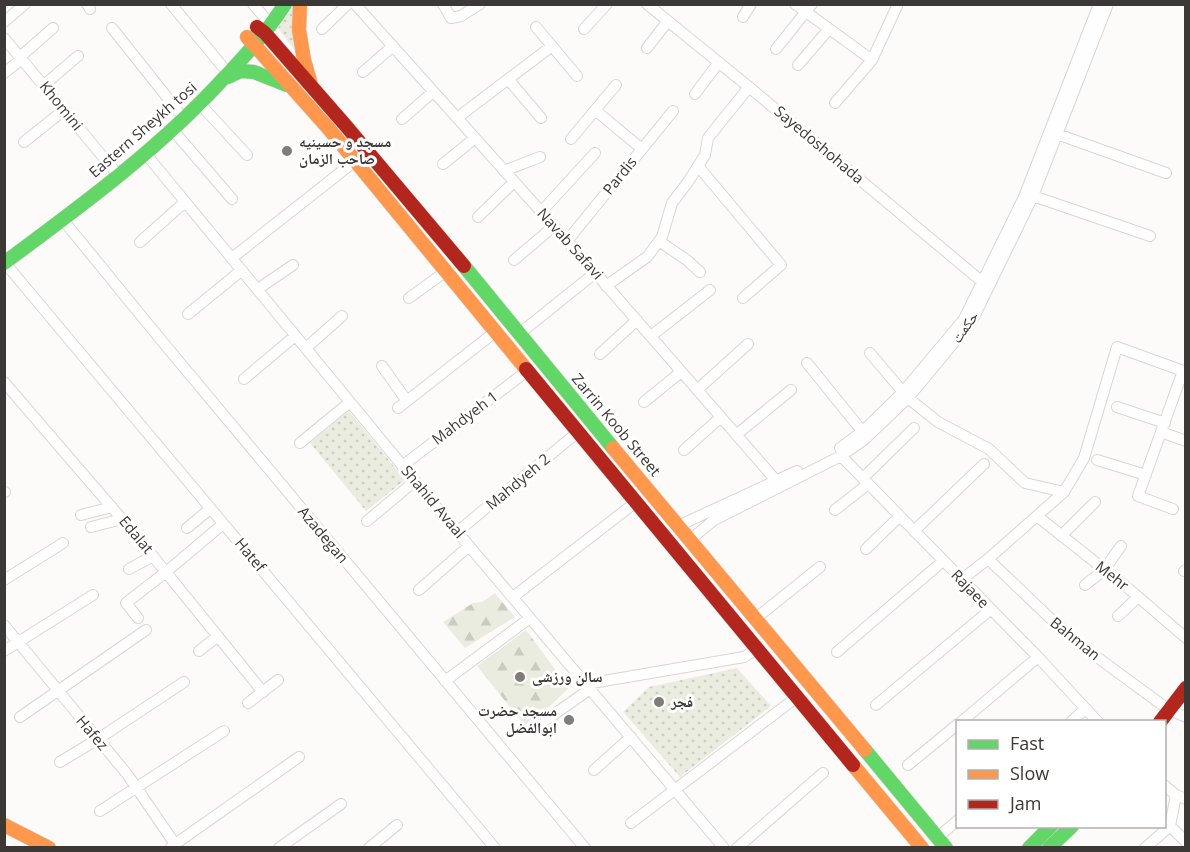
<svg xmlns="http://www.w3.org/2000/svg" width="1190" height="852" font-family="'Open Sans','Noto Naskh Arabic',sans-serif">
<style>
.grass{fill:url(#grass-dots)}
.forest{fill:url(#forest-firs)}
.lines{fill:none;stroke-linecap:round;stroke-linejoin:round}
.street-casing{stroke:#d9d7d5;stroke-width:12}
.fast-casing{stroke:#d9d7d5;stroke-width:15}
.slow-casing{stroke:#d9d7d5;stroke-width:15}
.jam-casing{stroke:#d9d7d5;stroke-width:15}
.street{stroke:#fffefe;stroke-width:10}
.fast{stroke:#63d668;stroke-width:14}
.slow{stroke:#ff974d;stroke-width:14}
.jam{stroke:#b3261e;stroke-width:14}
.poi-dot{fill:#7f7c7a;stroke:#fff;stroke-width:2}
.labels{text-anchor:middle;stroke-width:6;stroke-linejoin:round;paint-order:stroke}
.street-label{font-size:15px;fill:#3b3835;stroke:#fff}
.poi-label{font-size:15px;font-weight:bold;fill:#3b3835;stroke:#fff;text-anchor:start}
</style>
<defs>
<pattern id="grass-dots" width="8" height="8" patternUnits="userSpaceOnUse" patternTransform="scale(1.5)"><rect width="8" height="8" fill="#ebece0"/><path d="M2 2h.1M6 6h.1" fill="none" stroke="#cacbc1" stroke-width="1.8" stroke-linecap="round"/></pattern>
<pattern id="forest-firs" width="22" height="20" patternUnits="userSpaceOnUse" patternTransform="scale(1.5)"><rect width="22" height="20" fill="#ebece0"/><path d="M5 1l3.5 6h-7zM16 11l3.5 6h-7z" fill="#cacbc1"/></pattern>
</defs>
<rect width="100%" height="100%" fill="#fdfbf9"/>
<path class="grass" d="M294,5L298,55L278,28Z
M349,411L405,480L366,511L310,443Z
M737,668L771,706L680,777L623,712L649,687Z"/>
<path class="forest" d="M495,593L515,617L465,648L443,622L473,603L482,602Z
M526,630L569,688L527,728L477,666Z"/>
<g class="lines">
<g class="street-casing">
<path id="street" d="M87,4L90,9
M171,4L222,66
M253,4L265,18
M355,4L579,254L780,485
M443,4L451,18L461,16L480,4
M647,4L749,87L986,285
M795,4L872,60
M743,17L751,4
M4,22L25,4
M536,27L577,76
M112,28L178,111
M322,29L348,4
M584,29L607,4
M4,38L118,175
M647,48L668,21
M776,49L812,4
M20,57L53,28
M798,65L829,29
M363,72L393,46
M4,73L22,59
M508,79L541,118
M44,85L78,56
M695,94L719,62
M835,103L872,60L898,4
M200,104L247,155
M595,110L642,149
M457,118L552,46
M402,119L433,92
M172,129L232,199
M1057,134L1166,173
M571,139L616,85
M24,142L64,110
M145,153L443,515L724,848
M443,164L475,138
M698,166L781,265L743,298
M504,171L540,157
M1033,196L1150,236
M541,212L595,153
M478,217L514,182
M63,220L161,340L585,848
M567,241L673,111
M659,241L688,261L700,272
M140,242L185,202
M232,258L355,161
M514,260L554,226
M5,263L495,848
M606,286L647,257L662,237L672,203L688,182L705,155L708,138L749,87
M258,289L293,265
M409,298L445,272
M188,314L242,270
M519,334L595,273
M651,336L710,290
M306,348L342,316
M870,353L908,398L938,422L989,449L1025,483L1064,492
M600,354L637,320
M807,363L867,437
M382,366L407,401
M244,379L295,336
M4,382L139,539L263,692
M697,390L748,344
M644,402L681,372
M1117,407L1165,423
M398,408L495,332
M1161,432L1186,441
M736,435L791,390
M300,443L350,402
M840,448L863,431L903,392L964,319L1024,197L1099,4
M684,450L721,417
M841,456L1038,657L1098,722
M1097,460L1146,475
M402,466L527,371
M863,478L914,428
M4,492H5
M1173,509L1138,496L1183,371
M835,510L868,484
M81,515L112,507
M1037,516L1129,589L1186,638
M367,521L415,481
M678,526L797,471
M91,527L122,519
M187,528L210,509
M914,531L984,464
M457,532L578,432
M1061,536L1095,502
M690,540L714,520L841,456L865,439L908,398L972,321L1033,196L1108,4
M866,549L900,516
M988,559L1051,619L1086,649L1169,710L1186,717
M129,569L153,556
M1184,571L1186,570
M4,580L63,543
M961,580L988,559L1064,492L1084,458L1117,347L1186,372
M1085,585L1104,570L1121,546
M419,590L469,546
M513,597L636,502
M1118,616L1138,597
M138,618L126,603L166,572L223,524
M755,619L820,567
M4,625L127,774L175,844
M4,651L93,595
M199,651L218,636
M837,652L943,561
M445,681L530,618
M586,684L744,657L757,649
M248,703L278,680
M876,705L990,610
M20,717L146,630
M546,720L590,689
M961,722L1038,657
M1071,722L1085,709
M60,762L98,739L184,682
M908,765L958,724
M594,770L631,737
M1164,785L1176,795L1186,799
M100,811L224,731
M631,823L797,697
M1170,826L1186,842
M938,837L958,820
M171,847L299,757
M279,848L341,804
M369,848L397,825
M737,848L823,773
M1145,848L1170,826L1176,795"/>
</g>
<g class="fast-casing">
<path id="fast" d="M228,77L241,71L254,72L287,85
M4,263C81,206 159,149 224,78C246,55 268,31 285,4
M464,266L613,448
M865,750L946,848
M1029,848L1051,826
M1049,848L1072,826"/>
</g>
<g class="slow-casing">
<path id="slow" d="M300,4L299,30L304,60L310,81
M247,37L329,129L526,369
M613,448L865,750
M853,765L922,848
M4,825L49,848"/>
</g>
<g class="jam-casing">
<path id="jam" d="M257,27L265,33L346,126L464,266
M526,369L853,765
M1160,722L1186,688"/>
</g>
<use href="#street" class="street"/>
<use href="#fast" class="fast"/>
<use href="#slow" class="slow"/>
<use href="#jam" class="jam"/>
</g>
<g class="poi-dot">
<circle cx="287" cy="151" r="6"/>
<circle cx="520" cy="677" r="6"/>
<circle cx="659" cy="702" r="6"/>
<circle cx="569" cy="720" r="6"/>
</g>
<g class="labels">
<g class="street-label">
<text transform="translate(61 106) rotate(51)" y="5">Khomini</text>
<text transform="translate(143 130) rotate(-41)" y="5">Eastern Sheykh tosi</text>
<text transform="translate(819 145) rotate(40)" y="5">Sayedoshohada</text>
<text transform="translate(620 176) rotate(-51)" y="5">Pardis</text>
<text transform="translate(570 244) rotate(48)" y="5">Navab Safavi</text>
<text transform="translate(965 327) rotate(-55)" y="5">حکمت</text>
<text transform="translate(465 418) rotate(-37)" y="5">Mahdyeh 1</text>
<text transform="translate(616 425) rotate(50)" y="5">Zarrin Koob Street</text>
<text transform="translate(518 482) rotate(-40)" y="5">Mahdyeh 2</text>
<text transform="translate(433 502) rotate(50)" y="5">Shahid Avaal</text>
<text transform="translate(136 535) rotate(50)" y="5">Edalat</text>
<text transform="translate(323 535) rotate(50)" y="5">Azadegan</text>
<text transform="translate(250 555) rotate(50)" y="5">Hatef</text>
<text transform="translate(1112 576) rotate(38)" y="5">Mehr</text>
<text transform="translate(970 589) rotate(46)" y="5">Rajaee</text>
<text transform="translate(1075 639) rotate(39)" y="5">Bahman</text>
<text transform="translate(92 733) rotate(50)" y="5">Hafez</text>
</g>
<g class="poi-label">
<text x="299" y="147">مسجد و حسینیه<tspan x="299" dy="17">صاحب الزمان</tspan></text>
<text x="532" y="682">سالن ورزشی</text>
<text x="671" y="707">فجر</text>
<text x="557" y="716" text-anchor="end">مسجد حضرت<tspan x="557" dy="17">ابوالفضل</tspan></text>
</g>
</g>
<rect width="1190" height="852" fill="none" stroke="#3b3835" stroke-width="12"/>
<rect x="956" y="720" width="210" height="108" fill="#ffffff" stroke="#b1afae" stroke-width="1.5"/>
<rect x="968" y="740" width="30" height="9" fill="#63d668" stroke="#b1afae" stroke-width="1.5"/>
<text x="1010" y="750" font-size="18" fill="#3b3835">Fast</text>
<rect x="968" y="770" width="30" height="9" fill="#ff974d" stroke="#b1afae" stroke-width="1.5"/>
<text x="1010" y="780" font-size="18" fill="#3b3835">Slow</text>
<rect x="968" y="800" width="30" height="9" fill="#b3261e" stroke="#b1afae" stroke-width="1.5"/>
<text x="1010" y="810" font-size="18" fill="#3b3835">Jam</text>
</svg>
